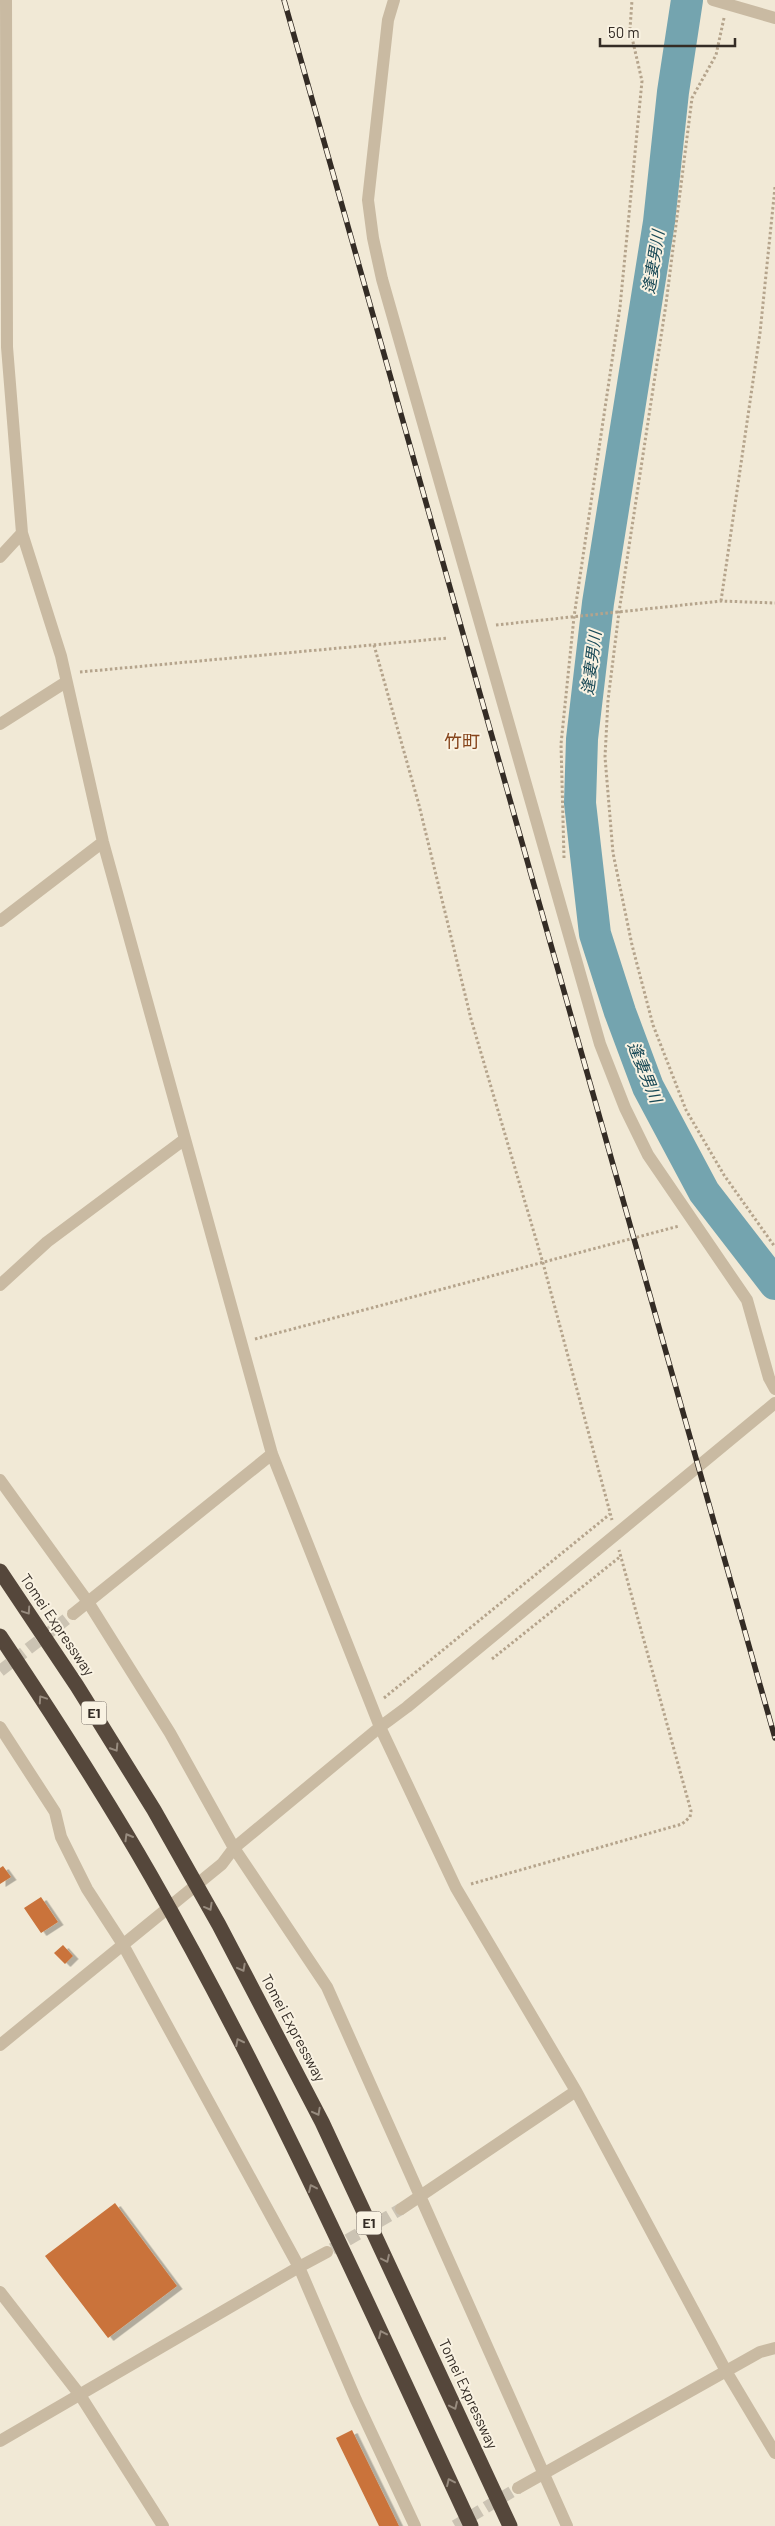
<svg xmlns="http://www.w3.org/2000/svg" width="775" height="2526" font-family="Barlow,'Noto Sans JP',sans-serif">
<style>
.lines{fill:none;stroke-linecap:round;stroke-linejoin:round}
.river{stroke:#74a4af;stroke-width:32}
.building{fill:#ca733b;filter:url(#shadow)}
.minor-tunnel{stroke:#cbc3b3;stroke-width:12;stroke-dasharray:12 6;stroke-linecap:butt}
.path{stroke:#b5a48c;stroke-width:3;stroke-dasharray:2.5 2.5;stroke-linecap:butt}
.minor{stroke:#c9baa2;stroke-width:12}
.highway{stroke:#55473b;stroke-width:15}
.rail-casing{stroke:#342c25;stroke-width:5.5}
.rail{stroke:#f9f2e2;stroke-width:4;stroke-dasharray:11;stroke-linecap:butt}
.oneway{stroke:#978b7e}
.labels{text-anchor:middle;stroke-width:4;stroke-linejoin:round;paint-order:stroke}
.shield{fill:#f9f2e2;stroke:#6f675e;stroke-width:1}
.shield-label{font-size:14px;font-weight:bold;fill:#342c25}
.street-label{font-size:15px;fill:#342c25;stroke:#f9f2e2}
.water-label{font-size:16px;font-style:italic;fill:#194956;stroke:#f9f2e2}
.quarter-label{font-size:18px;fill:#85441b;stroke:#f9f2e2}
</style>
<defs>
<filter id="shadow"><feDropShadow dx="5.5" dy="3" stdDeviation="0" flood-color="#0004"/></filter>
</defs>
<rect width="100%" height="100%" fill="#f1e9d6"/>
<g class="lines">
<path class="river" d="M687,0L673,92L659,222L598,603L582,739L580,803L595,934L620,1012L648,1087L704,1192L775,1284"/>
</g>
<path class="building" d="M3,1866L11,1877L0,1884V1868Z
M41,1897L58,1922L41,1933L24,1908Z
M63,1945L73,1956L65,1964L54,1953Z
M115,2203L177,2286L108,2338L45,2256Z
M352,2430L399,2526H379L336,2438Z"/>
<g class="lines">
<path class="minor-tunnel" d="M0,1671L73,1614
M332,2249L401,2209
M455,2526L518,2488"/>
<path class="path" d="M724,18L716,55L692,98L666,304L619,612L608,700L605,757L613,853L632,945L653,1025L686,1110L724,1175L775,1247
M721,601L760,333L775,187
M496,625L721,601L775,603
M374,645L419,805L471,1019L543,1263L612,1520
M80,672L448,638
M564,858L561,744L574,617L620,307L642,81L630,29L632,0
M255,1339L679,1226
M492,1659L621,1556
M384,1698L610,1514
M471,1884L682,1824L690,1817L691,1811L619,1550"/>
<path class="minor" d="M6,0L7,347L22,533L61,656L103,842L272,1454L380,1727L456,1888L576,2091L726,2371L775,2453
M394,0L388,20L368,200L373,238L382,279L600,1044L625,1108L648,1155L747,1300L769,1378L775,1389
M713,0L775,18
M0,557L22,533
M0,724L66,682
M0,921L103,842
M0,1285L47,1242L185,1139
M0,1480L88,1602L170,1733L234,1848L327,1987L567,2526
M73,1614L272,1454
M0,1727L55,1812L61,1837L87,1889L122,1943L299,2267L356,2400L415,2526
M0,2045L222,1864L234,1848L380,1727L407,1707L775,1403
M401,2209L576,2091
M0,2292L80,2395L163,2526
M0,2441L299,2267L327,2252
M518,2488L760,2352L775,2348"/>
<path class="highway" d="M0,1571L77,1686L154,1810L219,1925L322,2122L510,2526
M0,1636C53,1715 104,1794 151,1876C271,2086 369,2307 471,2526"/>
<g class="rail-casing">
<path id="rail" d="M284,0L775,1738"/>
</g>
<use href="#rail" class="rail"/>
</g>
<defs><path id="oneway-chevron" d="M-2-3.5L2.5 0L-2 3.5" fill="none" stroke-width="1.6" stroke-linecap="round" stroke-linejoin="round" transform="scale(1.25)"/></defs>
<g class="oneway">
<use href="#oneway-chevron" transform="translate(27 1611) rotate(56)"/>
<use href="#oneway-chevron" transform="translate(42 1699) rotate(-124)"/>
<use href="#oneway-chevron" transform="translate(115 1748) rotate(58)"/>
<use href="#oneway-chevron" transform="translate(128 1837) rotate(-120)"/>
<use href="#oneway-chevron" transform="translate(209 1907) rotate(61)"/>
<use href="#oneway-chevron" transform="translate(242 1968) rotate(62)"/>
<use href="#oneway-chevron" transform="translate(239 2042) rotate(-117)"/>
<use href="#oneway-chevron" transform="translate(317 2112) rotate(62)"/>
<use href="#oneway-chevron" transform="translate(312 2188) rotate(-115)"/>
<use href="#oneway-chevron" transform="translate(386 2259) rotate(65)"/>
<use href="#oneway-chevron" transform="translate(382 2334) rotate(-115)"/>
<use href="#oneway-chevron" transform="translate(454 2406) rotate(65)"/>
<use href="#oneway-chevron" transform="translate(450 2482) rotate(-115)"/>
</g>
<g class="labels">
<g class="shield">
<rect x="81.5" y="1701.5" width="25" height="23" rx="4"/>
<rect x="356.5" y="2211.5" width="25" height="23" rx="4"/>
</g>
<g class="shield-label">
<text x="94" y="1718">E1</text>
<text x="369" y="2228">E1</text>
</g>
<g class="street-label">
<text transform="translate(57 1625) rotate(56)" y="5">Tomei Expressway</text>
<text transform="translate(293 2028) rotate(62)" y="5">Tomei Expressway</text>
<text transform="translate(468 2394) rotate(65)" y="5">Tomei Expressway</text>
</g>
<g class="water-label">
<text transform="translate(653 262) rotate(-81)" y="6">逢妻男川</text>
<text transform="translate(591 663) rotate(-83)" y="6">逢妻男川</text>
<text transform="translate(645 1072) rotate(68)" y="6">逢妻男川</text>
</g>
<g class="quarter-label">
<text x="462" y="748">竹町</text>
</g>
</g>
<path d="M600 38v8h135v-8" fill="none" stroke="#342c25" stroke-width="2.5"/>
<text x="608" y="38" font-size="15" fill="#342c25" stroke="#f9f2e2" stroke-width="4" paint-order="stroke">50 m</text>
</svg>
